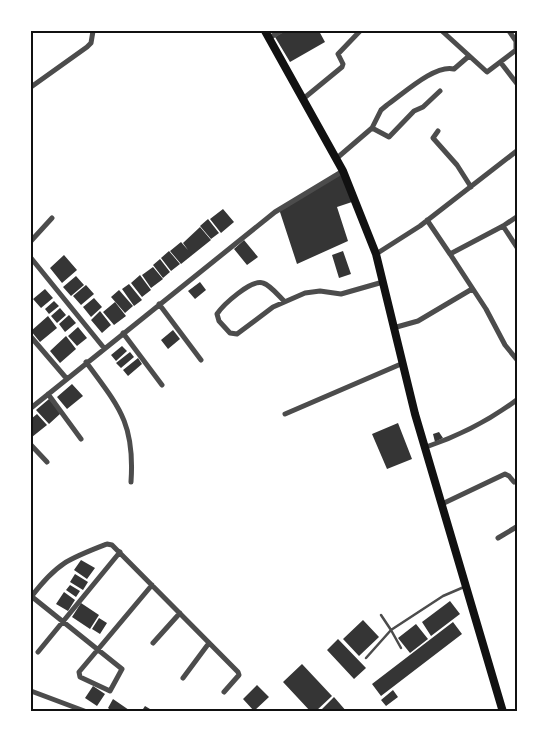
<svg xmlns="http://www.w3.org/2000/svg" width="549" height="743" font-family="Poppins,sans-serif">
<style>
.building{fill:#353535}
.lines{fill:none;stroke-linecap:round;stroke-linejoin:round}
.service{stroke:#4c4c4c;stroke-width:2.5}
.minor{stroke:#4c4c4c;stroke-width:5}
.primary{stroke:#111;stroke-width:8}
.neatline{fill:none;stroke:#111;stroke-width:2}
</style>
<rect width="100%" height="100%" fill="#fff"/>
<path class="building" d="M285,31H319L325,42L290,62L275,37Z
M344,172L355,201L337,207L348,241L297,264L279,209Z
M223,209L234,222L221,233L210,219Z
M208,219L219,233L211,239L200,226Z
M200,227L211,240L181,264L170,251L181,242L188,250L183,243Z
M244,240L258,257L247,265L234,249Z
M169,251L180,264L171,271L161,258Z
M343,251L351,274L339,278L332,255Z
M64,255L77,270L62,283L50,268Z
M160,259L170,272L163,278L153,265Z
M153,267L163,279L151,288L142,275Z
M140,275L151,290L142,297L131,283Z
M76,276L84,285L71,296L63,287Z
M200,282L206,290L195,299L188,291Z
M129,284L142,300L134,306L122,289Z
M86,285L94,294L81,305L73,296Z
M45,289L53,298L41,308L33,299Z
M119,290L133,306L125,313L111,297Z
M94,298L102,307L91,317L83,307Z
M54,301L59,306L49,314L45,309Z
M115,302L126,316L114,325L103,312Z
M60,308L66,315L57,323L51,316Z
M100,311L111,325L102,333L91,320Z
M69,315L76,323L65,332L59,324Z
M48,316L57,328L40,342L31,331Z
M78,327L87,338L77,346L68,336Z
M173,330L180,339L168,349L161,340Z
M66,336L76,349L60,363L50,351Z
M122,346L127,351L116,361L111,355Z
M130,352L134,357L121,368L116,363Z
M138,358L142,364L128,376L123,370Z
M72,384L83,396L67,409L57,397Z
M49,399L61,413L49,424L36,410Z
M37,414L47,425L32,437L31,419Z
M398,423L412,459L387,469L372,434Z
M439,432L443,438L435,442L433,434Z
M81,560L95,568L87,579L74,570Z
M75,574L88,582L83,590L70,582Z
M70,585L80,591L76,597L66,590Z
M64,592L75,600L68,611L56,604Z
M450,601L460,614L431,636L422,622Z
M81,603L99,615L90,629L72,617Z
M99,618L107,623L100,634L92,629Z
M363,620L379,637L359,656L343,639Z
M453,622L462,634L381,696L372,684Z
M416,624L428,639L410,653L398,638Z
M338,639L366,668L354,679L327,650Z
M302,664L332,696L315,712H311L283,682Z
M257,685L269,697L254,711L243,699Z
M93,686L105,694L97,706L85,698Z
M393,690L398,697L386,706L381,700Z
M334,697L347,712H319Z
M113,699L129,710L128,712H113L108,708Z
M145,706L155,712H141Z"/>
<g class="lines">
<path class="service" d="M381,615L391,630L443,596L464,587
M366,658L391,630L401,648"/>
<path class="minor" d="M442,31L487,72L516,50V41L509,31
M269,38L281,31
M501,63L518,85
M31,87L87,47L91,43L93,31
M303,99L342,67L343,64L338,54L360,31
M372,128L389,137L414,111L423,107L440,91
M438,131L433,138L457,165L471,187
M337,158L372,128L381,110L387,105C403,94 435,64 454,69L469,56
M427,220L450,254L503,226L518,216
M503,226L518,249
M31,241L52,218
M376,254L420,226L518,150
M450,254L486,309L505,345L518,361
M31,258L104,348
M284,301C278,295 270,285 263,283C251,279 223,305 217,314L219,321L230,333L237,334L273,307L305,293L320,291L341,294L383,282
M159,304L201,360
M393,328L418,321L472,289
M123,333L162,385
M31,337L67,379
M86,362C119,407 135,423 131,482
M48,394L81,439
M31,408L275,212L343,171
M285,414L401,364
M31,445L47,462
M426,447C459,436 490,420 518,399
M442,504L505,474L509,476L514,482
M498,538L518,526
M31,596L122,669L110,691L80,677L79,672L152,585
M31,597C57,563 68,559 107,544L112,545L238,672L239,675L224,692
M153,643L180,613
M38,652L120,552
M183,678L209,643
M31,691L87,712"/>
<path class="primary" d="M265,31L343,171L376,254L415,414L503,712"/>
</g>
<rect width="549" height="743" fill="none" stroke="#ffffff" stroke-width="65"/>
<rect x="32" y="32" width="484" height="678" class="neatline"/>
</svg>
